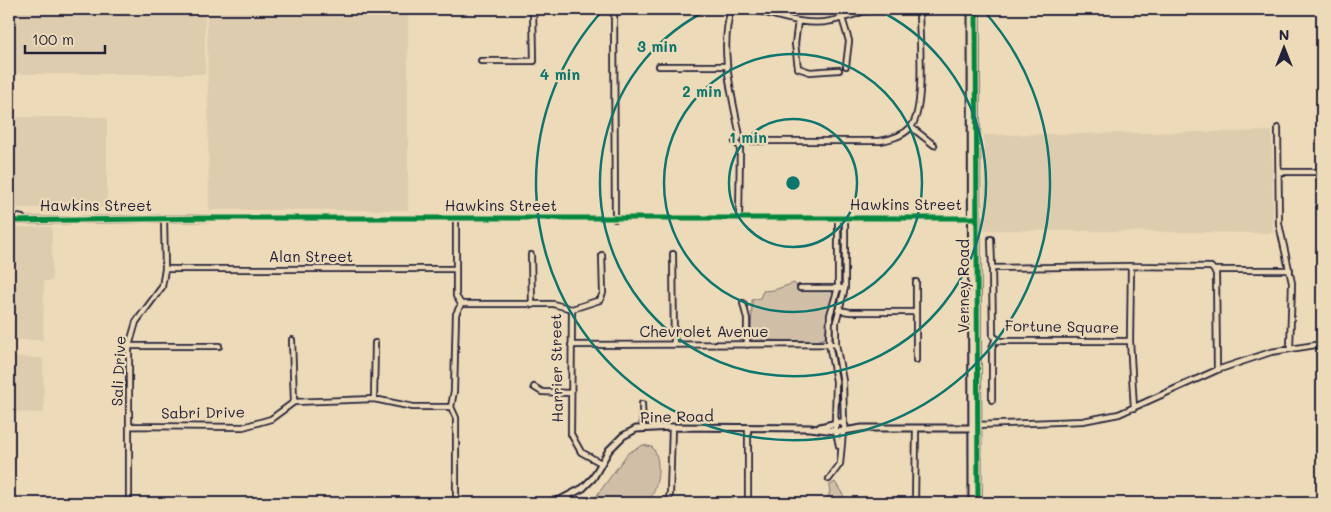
<svg xmlns="http://www.w3.org/2000/svg" width="1331" height="512" font-family="Mali,sans-serif">
<style>
.built{fill:#deccaf}
.green{fill:#d0bfa6;stroke:#797070}
.lines{fill:none;stroke-linecap:round;stroke-linejoin:round}
.minor-casing{stroke:#22223b;stroke-width:8}
.tertiary-casing{stroke:#22223b;stroke-width:9}
.minor{stroke:#eddab8;stroke-width:4.5}
.tertiary{stroke:#eddab8;stroke-width:5}
.cycleway-casing{stroke:#eddab8;stroke-width:8}
.cycleway{stroke:#00873e;stroke-width:5}
.ring{fill:none;stroke:#0f766e;stroke-width:2.5}
.labels{text-anchor:middle;stroke-width:4.5;stroke-linejoin:round;paint-order:stroke}
.street-label{font-size:15px;fill:#22223b;stroke:#eddab8}
.centre{fill:#0f766e;stroke:#eddab8;stroke-width:2.5}
.ring-label{font-size:15px;text-anchor:middle;font-weight:bold;fill:#0f766e;stroke:#eddab8;stroke-width:4.5;stroke-linejoin:round;paint-order:stroke}
</style>
<rect width="100%" height="100%" fill="#eddab8"/>
<filter id="ink" filterUnits="userSpaceOnUse"><feTurbulence type="fractalNoise" baseFrequency=".02" numOctaves="2"/><feDisplacementMap in="SourceGraphic" scale="10" xChannelSelector="R" yChannelSelector="G"/><feConvolveMatrix kernelMatrix="1 2 1 2 8 2 1 2 1" color-interpolation-filters="sRGB"/></filter>
<g filter="url(#ink)">
<path class="built" d="M9,9H205V74H9Z
M207,9H408V210H209Z
M9,117H107V208H9Z
M1272,131L1273,233L984,230V135Z
M15,227H52V281H44L43,340H11L10,233Z
M10,357L43,358L44,413L11,412Z"/>
<path class="green" d="M794,283L800,290H829L835,295L828,313L825,338L818,341L751,340L752,300L760,298L763,291L774,290Z
M643,445L652,447C663,460 658,491 647,503H596L595,498L628,453Z
M835,482L848,503H825L830,492L829,486Z"/>
<g class="lines">
<g class="minor-casing">
<path id="minor" d="M614,9L615,219
M730,9H737
M731,9C719,51 732,95 740,136
M751,9C776,15 805,27 831,21C845,18 858,13 872,9
M9,11L12,9
M842,18L849,41L846,66
M798,21L795,44L798,68L810,72L839,70
M481,61H534L533,9
M659,66H727
M911,127L934,145
M1278,128L1279,224L1292,283L1290,348
M740,136L735,142L740,147
M746,141H880C892,139 903,136 911,127C926,108 919,35 919,9
M1279,172H1322
M9,215L22,218
M739,218L740,147
M456,219V296L461,304L456,314L454,391L451,407L456,418V503
M9,221L212,218H975
M991,239L992,268
M673,254L674,345
M531,255L532,305
M165,269H456
M1214,270H1290
M800,288H841
M743,303L747,319V345
M461,304H553L572,309L571,434L581,452L601,463
M572,309L600,300L603,293L602,255
M838,310L850,312H916V282
M916,312V360
M292,340L294,402
M1130,341H999L993,336L992,268L1131,266
M571,345L836,344
M129,346H219
M534,387L542,392L571,393
M374,399L375,343
M992,400V348L996,338
M642,404L643,428
M1134,408L1130,341L1131,266L1211,267L1216,273L1217,370
M835,424L836,381L829,344L830,315L838,288V218
M844,424L843,381L836,344V322L845,288V218
M977,425L1083,421L1119,414L1217,370L1271,352L1322,344
M129,426L243,427L271,419L294,402L374,399L413,407H451
M836,432L839,446
M829,479L840,464L843,432
M129,503V346L136,322L162,287L165,269L164,219
M667,503L670,494L672,427
M748,503V429
M915,503L916,428"/>
</g>
<g class="tertiary-casing">
<path id="tertiary" d="M971,9L972,503
M976,9L978,503
M820,427L841,422L845,426L844,431L836,432L835,424
M844,431L862,428H974
M9,502L21,503
M547,503L560,500L583,488L593,478L609,450L623,436L636,429L672,427L810,428L835,431"/>
</g>
<use href="#minor" class="minor"/>
<use href="#tertiary" class="tertiary"/>
<g class="cycleway-casing">
<path id="cycleway" d="M976,9L978,503
M9,221L212,218H976"/>
</g>
<use href="#cycleway" class="cycleway"/>
</g>
</g>
<g class="ring">
<circle cx="793" cy="183" r="64"/>
<circle cx="793" cy="183" r="129"/>
<path d="M876 9A193 193 0 1 1 710 9"/>
<path d="M982 9A257 257 0 1 1 604 9"/>
</g>
<g class="labels">
<g class="street-label">
<text x="906" y="210">Hawkins Street</text>
<text x="96" y="211">Hawkins Street</text>
<text x="501" y="211">Hawkins Street</text>
<text x="311" y="262">Alan Street</text>
<text transform="translate(964 286) rotate(-90)" y="5">Verney Road</text>
<text transform="translate(1062 327) rotate(1)" y="5">Fortune Square</text>
<text x="704" y="337">Chevrolet Avenue</text>
<text transform="translate(557 368) rotate(-91)" y="5">Harrier Street</text>
<text transform="translate(119 371) rotate(-87)" y="5">Sali Drive</text>
<text transform="translate(203 413) rotate(-1)" y="5">Sabri Drive</text>
<text transform="translate(677 417) rotate(-1)" y="5">Pine Road</text>
</g>
</g>
<circle cx="793" cy="183" r="8" class="centre"/>
<g class="ring-label">
<text x="657" y="52">3 min</text>
<text x="560" y="80">4 min</text>
<text x="702" y="97">2 min</text>
<text x="748" y="143">1 min</text>
</g>
<rect width="1331" height="512" fill="none" stroke="#eddab8" stroke-width="30"/>
<rect x="15" y="15" width="1301" height="482" fill="none" stroke="#22223b" stroke-width="2" filter="url(#ink)"/>
<g transform="translate(1284 48)" stroke="#eddab8" stroke-width="4" paint-order="stroke">
<path d="M0-4L9 19L0 12L-9 19Z" fill="#22223b"/>
<text y="-8" font-size="14" font-weight="bold" text-anchor="middle" fill="#22223b">N</text>
</g>
<path d="M25 45v8h80v-8" fill="none" stroke="#22223b" stroke-width="2.5"/>
<text x="32" y="45" font-size="15" fill="#22223b" stroke="#eddab8" stroke-width="4" paint-order="stroke">100 m</text>
</svg>
